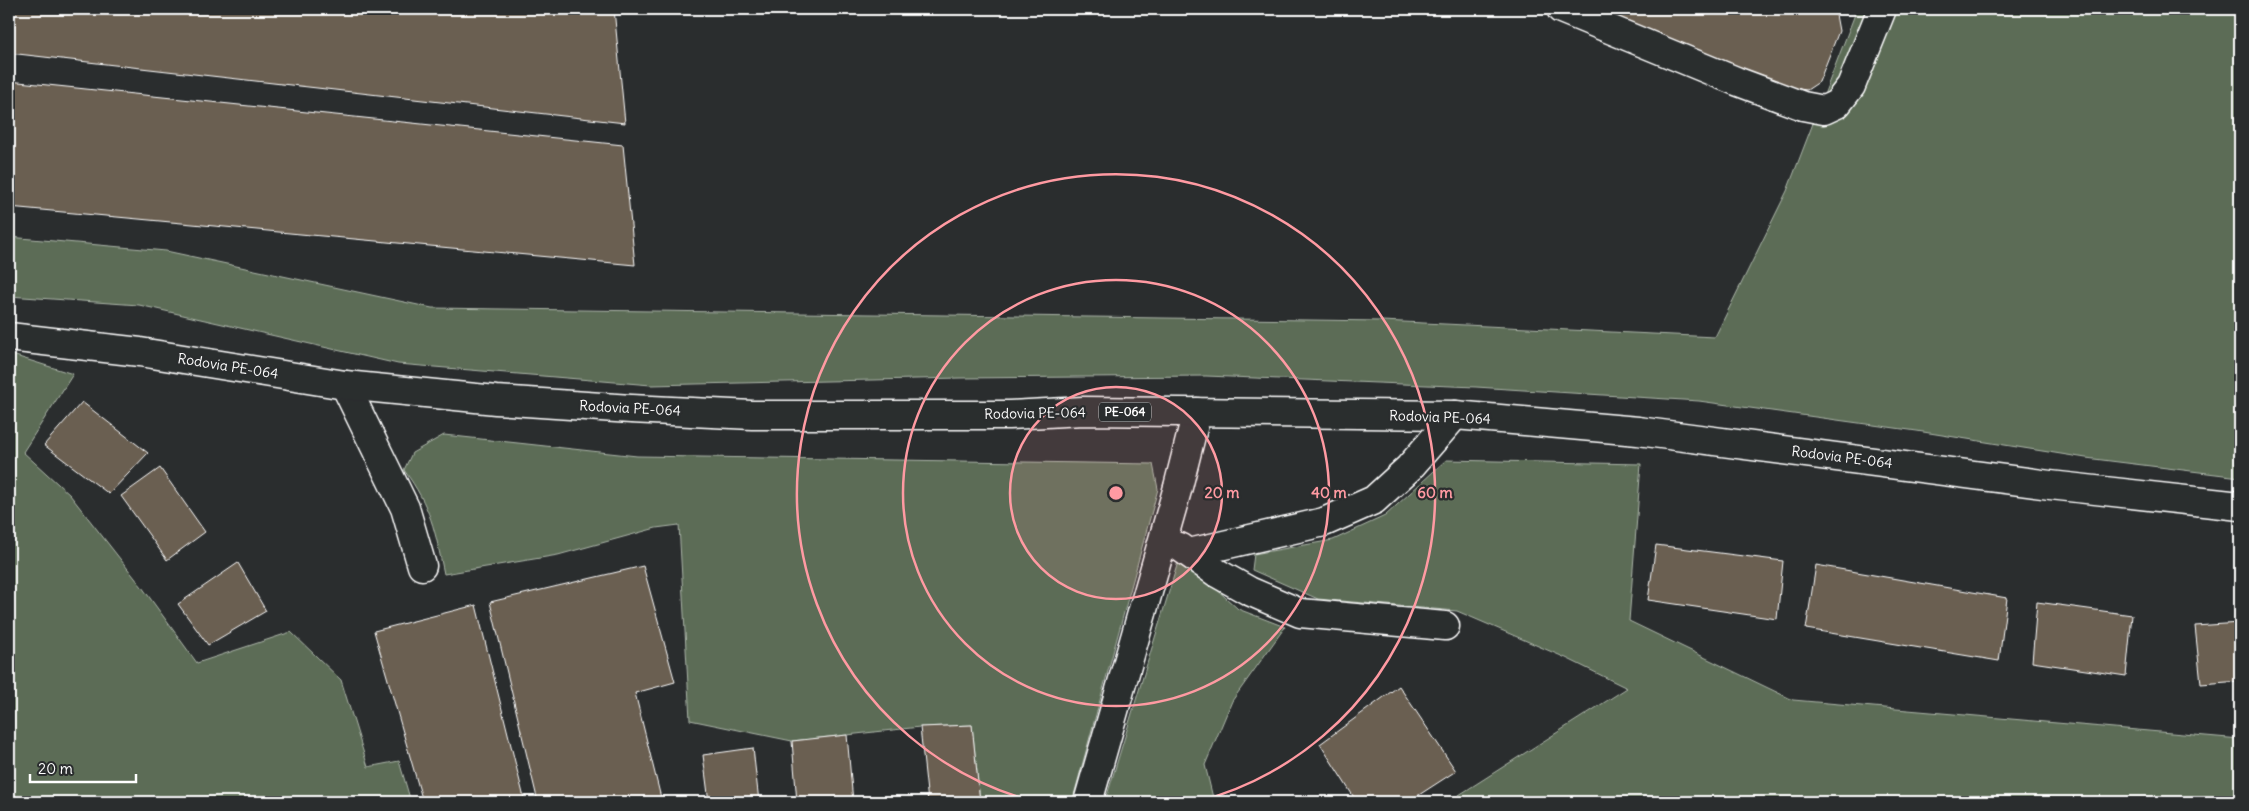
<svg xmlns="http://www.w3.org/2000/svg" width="2249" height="811" font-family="Delius,sans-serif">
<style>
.green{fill:#5b6c56;stroke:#adb6aa}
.building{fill:#6b5f51;stroke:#fff}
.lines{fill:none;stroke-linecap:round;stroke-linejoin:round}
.minor-casing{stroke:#fff;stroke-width:31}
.major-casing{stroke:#fff;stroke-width:31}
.minor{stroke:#2a2d2e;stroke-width:28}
.major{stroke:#2a2d2e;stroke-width:28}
.ring{fill:none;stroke:#ff9aa2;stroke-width:2.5}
.labels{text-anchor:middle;stroke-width:4.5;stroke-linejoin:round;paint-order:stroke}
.shield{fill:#2a2d2e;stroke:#bfc0c0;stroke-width:1}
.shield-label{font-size:12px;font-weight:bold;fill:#fff}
.street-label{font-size:14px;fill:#fff;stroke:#2a2d2e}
.centre{fill:#ff9aa2;stroke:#2a2d2e;stroke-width:2.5}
.ring-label{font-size:15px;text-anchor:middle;font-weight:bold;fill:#ff9aa2;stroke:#2a2d2e;stroke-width:4.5;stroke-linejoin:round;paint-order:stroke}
</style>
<rect width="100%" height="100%" fill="#2a2d2e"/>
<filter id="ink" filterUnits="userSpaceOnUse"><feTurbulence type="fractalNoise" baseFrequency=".02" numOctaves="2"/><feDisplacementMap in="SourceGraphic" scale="10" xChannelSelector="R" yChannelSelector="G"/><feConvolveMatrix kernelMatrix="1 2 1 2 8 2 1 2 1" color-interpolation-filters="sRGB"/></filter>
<g filter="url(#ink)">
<path class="green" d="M1857,9H2240V477L2086,458L1917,431L1699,401L1476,387L1206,376L960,378L651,385L398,364L139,305L9,296V237L166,251L432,308L1382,321L1715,337L1787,191Z
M9,354L73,374L23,452L70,495L142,587L197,663L291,632L341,680L368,767L399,761L411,802H9Z
M444,435L637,456L1153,464L1158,489L1072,802H980L972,725L920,727L792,741L690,720L679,525L656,528L558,555L444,574C435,530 431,507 404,470L412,453Z
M1446,460L1641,464L1629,621L1793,700L2240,739V802H1448L1627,688L1566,658L1457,611L1318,599L1252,570L1254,554L1333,540L1385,516Z
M1178,562L1212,585L1238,609L1285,627L1232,701L1205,765L1214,802H1105Z"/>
<path class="building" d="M9,9H614L625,123L9,53Z
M1588,9H1828L1836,15L1839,31L1819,82L1807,90L1790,88Z
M9,81L623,145L635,265L9,207Z
M82,402L148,453L109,494L44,445Z
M160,468L205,532L167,560L121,496Z
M1656,545L1783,561L1777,619L1648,600Z
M238,563L266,611L208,645L178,604Z
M1816,565L2007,598L1999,661L1806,629Z
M643,566L675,682L635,693L662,802H538L490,602Z
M2037,602L2132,615L2126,676L2032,662Z
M476,605L525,802H423L374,631Z
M2240,623V681L2201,684L2195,626Z
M1399,686L1456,771L1408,802H1357L1320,744Z
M972,725L980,802H928L920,727Z
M847,735L853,802H797L792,741Z
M753,748L759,802H709L703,755Z"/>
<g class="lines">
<g class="minor-casing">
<path id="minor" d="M1561,9L1736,81L1803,106L1824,110L1837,104L1851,86L1882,9
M345,385L405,508L422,566
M1180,547L1217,573L1249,591L1300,613L1445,626
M1189,553L1324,522L1374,500L1409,468L1455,415
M1088,802L1178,487L1197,412"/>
</g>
<g class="major-casing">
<path id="major" d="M9,337L140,352L345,385L496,400L631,409L752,415H1009L1083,411L1455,415L1638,431L2050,485L2240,506"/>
</g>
<use href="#minor" class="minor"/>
<use href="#major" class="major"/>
</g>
</g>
<circle cx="1116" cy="493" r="106" fill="#ff9aa2" fill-opacity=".12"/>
<g class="ring">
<circle cx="1116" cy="493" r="106"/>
<circle cx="1116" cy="493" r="213"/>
<path d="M1036 802A319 319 0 1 1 1196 802"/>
</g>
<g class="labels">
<rect class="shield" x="1099" y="402.5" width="52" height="19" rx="4"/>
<g class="shield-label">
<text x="1125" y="416">PE-064</text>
</g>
<g class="street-label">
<text transform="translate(228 366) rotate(9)" y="5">Rodovia PE-064</text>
<text transform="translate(630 408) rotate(3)" y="5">Rodovia PE-064</text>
<text transform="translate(1035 413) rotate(-1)" y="5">Rodovia PE-064</text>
<text transform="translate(1440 417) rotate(2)" y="5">Rodovia PE-064</text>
<text transform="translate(1842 457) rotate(7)" y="5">Rodovia PE-064</text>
</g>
</g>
<circle cx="1116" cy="493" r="8" class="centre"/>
<g class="ring-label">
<text x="1222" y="498">20 m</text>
<text x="1329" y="498">40 m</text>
<text x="1435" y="498">60 m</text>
</g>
<rect width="2249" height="811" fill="none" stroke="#2a2d2e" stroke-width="30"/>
<rect x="15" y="15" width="2219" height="781" fill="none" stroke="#fff" stroke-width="2" filter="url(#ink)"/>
<path d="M30 774v8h106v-8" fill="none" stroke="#ffffff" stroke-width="2.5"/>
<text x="38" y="774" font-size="15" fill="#ffffff" stroke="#2a2d2e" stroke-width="4" paint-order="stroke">20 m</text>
</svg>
